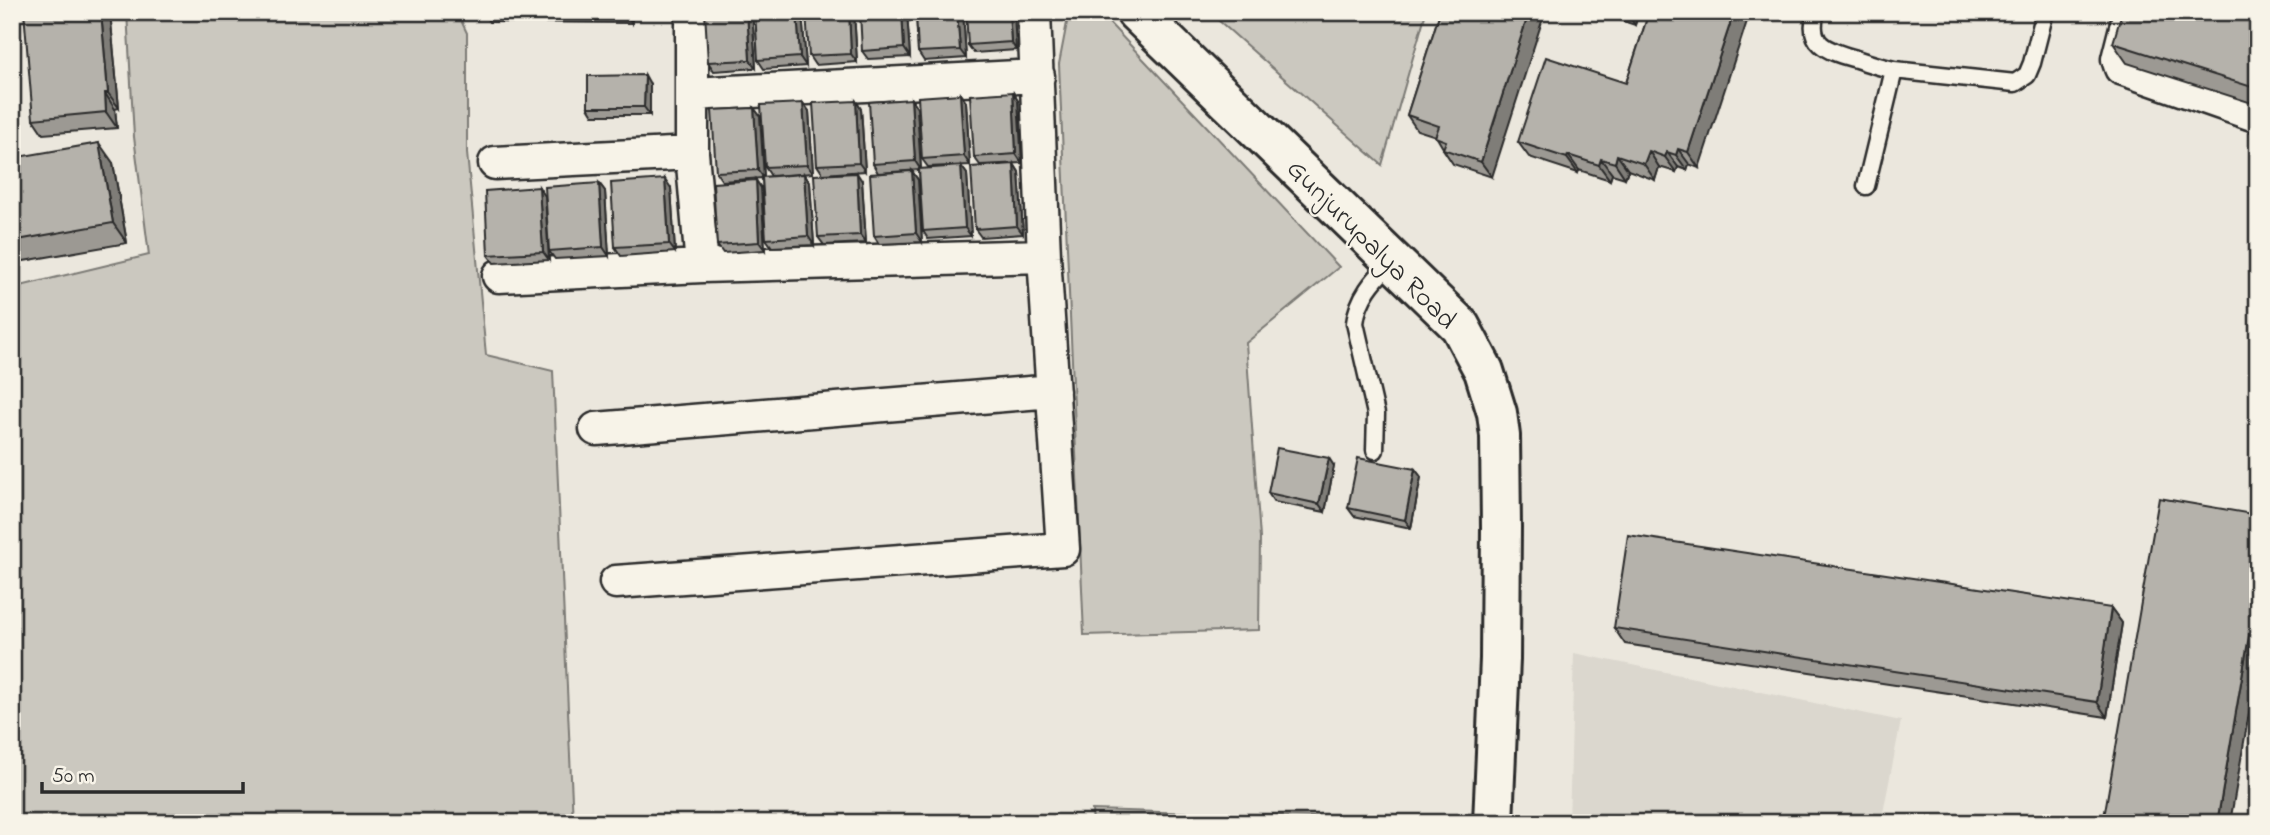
<svg xmlns="http://www.w3.org/2000/svg" width="2270" height="835" font-family="'Indie Flower',sans-serif">
<style>
.built{fill:#dbd7ce}
.green{fill:#cbc8bf;stroke:#7b7a75;stroke-width:2}
.lines{fill:none;stroke-linecap:round;stroke-linejoin:round}
.lane-casing{stroke:#2b2b2b;stroke-width:21}
.street-casing{stroke:#2b2b2b;stroke-width:37}
.secondary-casing{stroke:#2b2b2b;stroke-width:44}
.lane{stroke:#f7f3e8;stroke-width:16}
.street{stroke:#f7f3e8;stroke-width:32}
.secondary{stroke:#f7f3e8;stroke-width:38}
.wall{fill:#9c9993;stroke:#2b2b2b;stroke-width:2}
.shaded-wall{fill:#7f7d78;stroke:#2b2b2b;stroke-width:2}
.building{fill:#b5b2ab;stroke:#2b2b2b;stroke-width:2}
.labels{text-anchor:middle;stroke-width:5;stroke-linejoin:round;paint-order:stroke}
.street-label{font-size:28px;fill:#2b2b2b;stroke:#f7f3e8}
</style>
<rect width="100%" height="100%" fill="#ebe7dd"/>
<filter id="ink" filterUnits="userSpaceOnUse"><feTurbulence type="fractalNoise" baseFrequency=".0143" numOctaves="2"/><feDisplacementMap in="SourceGraphic" scale="14" xChannelSelector="R" yChannelSelector="G"/><feConvolveMatrix kernelMatrix="1 2 1 2 8 2 1 2 1" color-interpolation-filters="sRGB"/></filter>
<g filter="url(#ink)">
<path class="built" d="M1574,653L1901,721L1881,823H1569Z"/>
<path class="green" d="M127,12H457L467,33V153L486,355L553,371L573,823H12V288L149,255L134,137Z
M1069,12H1099L1339,267L1246,343L1260,538L1259,630L1084,635L1059,64Z
M1209,12H1426L1382,165Z
M1092,810L1463,821V823H1093Z"/>
<g class="lines">
<g class="lane-casing">
<path id="lane" d="M1816,12C1806,46 1829,51 1856,59C1868,63 1881,67 1894,70
M1866,186L1894,70L2015,83L2027,75L2032,63L2045,12
M1375,450L1376,414L1355,323C1358,296 1375,279 1393,260"/>
</g>
<g class="street-casing">
<path id="street" d="M692,12V153L702,266
M2130,12L2118,59L2121,68L2258,116
M693,94L1038,76
M495,163L692,153
M499,276L702,266L1044,256
M596,429L1053,391
M616,582L1063,549L1044,256L1034,12"/>
</g>
<g class="secondary-casing">
<path id="secondary" d="M1136,12L1460,326L1484,371L1497,413L1500,436L1501,527L1500,659L1493,823"/>
</g>
<use href="#lane" class="lane"/>
<use href="#street" class="street"/>
<use href="#secondary" class="secondary"/>
</g>
<path class="wall" d="M110,12L119,108L115,109L117,128L43,134L33,119Z
M483,12H632V23L489,22Z
M752,12L756,68L714,71L708,62Z
M755,12H802L806,66L764,69L758,60Z
M854,12L857,62L815,65L809,56Z
M907,12L910,57L868,59L862,51Z
M916,12H963L966,58L924,61L918,52Z
M1014,12L1016,50L974,53L968,45Z
M1440,12L1492,177L1453,164L1443,149V148L1436,136L1417,130L1407,115Z
M1596,12H1639L1635,25Z
M1649,12L1699,168L1689,164L1687,170L1678,167L1676,172L1659,167L1655,180L1628,170L1625,178L1612,174L1610,180L1579,170L1578,173L1529,157L1518,142L1626,83Z
M2258,12V105L2127,63L2113,43Z
M650,84V115H593L588,107Z
M1013,92L1018,101L1022,163L980,165L974,157Z
M960,94L966,102L970,165L928,167L922,159Z
M911,99L917,108L921,169L961,166L967,174L971,236L928,239L923,231L919,170L878,173L873,164Z
M856,101L861,109L865,171L823,174L817,165Z
M803,103L809,111L813,173L771,176L765,167Z
M754,108L760,116L764,177L804,174L810,183L814,245L772,247L766,239L762,178L722,181L716,172Z
M12,158L113,163L127,243L12,263Z
M1014,164L1019,172L1023,234L981,237L975,229Z
M912,171L918,180L922,242L879,244L874,236Z
M862,181L866,243L824,245L818,237Z
M599,183L605,191L609,256L555,259L549,251Z
M671,188L675,252L621,256L615,247Z
M761,188L765,250L723,253L717,245Z
M545,196L549,260L494,263L488,255Z
M1334,466L1325,512L1274,502L1268,493Z
M1415,469L1421,477L1411,528L1354,516L1348,508Z
M2111,608L2122,623L2107,717L1625,644L1614,628Z"/>
<path class="shaded-wall" d="M101,12H110L119,108L108,93Z
M625,12H632V23Z
M747,12H752L756,68L750,60Z
M797,12H802L806,66L800,57Z
M849,12H854L857,62L851,54Z
M902,12H907L910,57L904,48Z
M957,12H963L966,58L960,50Z
M1009,12H1014L1016,50L1011,42Z
M1529,12H1545L1492,177L1481,162Z
M1626,12H1639L1635,25Z
M1734,12H1750L1699,168L1688,152Z
M645,75L650,84V115L644,107Z
M1013,92L1018,101L1022,163L1016,154Z
M105,93L115,109L117,128L106,112Z
M960,94L966,102L970,165L964,156Z
M911,99L917,108L921,170L915,161Z
M856,101L861,109L865,171L859,163Z
M803,103L809,111L813,173L807,165Z
M754,108L760,116L764,178L758,170Z
M99,143L113,163L127,243L113,223Z
M1678,149L1689,164L1687,170L1676,155Z
M1649,151L1659,167L1655,180L1644,164Z
M1667,152L1678,167L1676,172L1665,157Z
M1568,155L1579,170L1578,173L1567,158Z
M1617,155L1628,170L1625,178L1615,163Z
M1601,159L1612,174L1610,180L1599,165Z
M1014,164L1019,172L1023,234L1017,226Z
M961,166L967,174L971,236L965,228Z
M912,171L918,180L922,242L916,233Z
M857,173L862,181L866,243L860,235Z
M804,174L810,183L814,245L808,236Z
M665,179L671,188L675,252L669,244Z
M756,180L761,188L765,250L759,242Z
M599,183L605,191L609,256L603,247Z
M539,187L545,196L549,260L543,252Z
M1329,458L1334,466L1325,512L1319,504Z
M1415,469L1421,477L1411,528L1405,520Z
M2258,583V661L2230,823H2217Z
M2111,608L2122,623L2107,717L2097,702Z"/>
<path class="building" d="M24,12H101L108,93H105L106,112L33,119Z
M705,12H747L750,60L708,62Z
M755,12H797L800,57L758,60Z
M806,12H849L851,54L809,56Z
M860,12H902L904,48L862,51Z
M916,12H957L960,50L918,52Z
M966,12H1009L1011,42L968,45Z
M1440,12H1529L1481,162L1443,149L1446,141L1435,137L1439,126L1407,115Z
M1649,12H1734L1688,152L1678,149L1676,155L1667,152L1665,157L1649,151L1644,164L1617,155L1615,163L1601,159L1599,165L1568,155L1567,158L1518,142L1546,57L1626,83Z
M2122,12H2258V89L2113,43Z
M645,75L644,107H588V76Z
M1013,92L1016,154L974,157L970,95Z
M960,94L964,156L922,159L918,97Z
M911,99L915,161L873,164L869,102Z
M856,101L859,163L817,165L813,103Z
M803,103L807,165L765,167L761,105Z
M754,108L758,170L716,172L712,110Z
M99,143L113,223L12,241V158Z
M1014,164L1017,226L975,229L971,167Z
M961,166L965,228L923,231L919,169Z
M912,171L916,233L874,236L870,174Z
M857,173L860,235L818,237L814,175Z
M804,174L808,236L766,239L762,177Z
M665,179L669,244L615,247L611,183Z
M756,180L759,242L717,245L713,183Z
M599,183L603,247L549,251L545,187Z
M539,187L543,252L488,255L485,191Z
M1277,448L1329,458L1319,504L1268,493Z
M1358,458L1415,469L1405,520L1348,508Z
M2159,498L2258,515V583L2217,823H2103Z
M1628,535L2111,608L2097,702L1614,628Z"/>
</g>
<g class="labels">
<g class="street-label">
<text transform="translate(1373 243) rotate(45)" y="10">Gunjurupalya Road</text>
</g>
</g>
<rect width="2270" height="835" fill="none" stroke="#f7f3e8" stroke-width="42"/>
<rect x="21" y="21" width="2228" height="793" fill="none" stroke="#2b2b2b" stroke-width="2.5" filter="url(#ink)"/>
<path d="M42 782v10h201v-10" fill="none" stroke="#2b2b2b" stroke-width="3.5"/>
<text x="52" y="782" font-size="21" fill="#2b2b2b" stroke="#f7f3e8" stroke-width="5" paint-order="stroke">50 m</text>
</svg>
